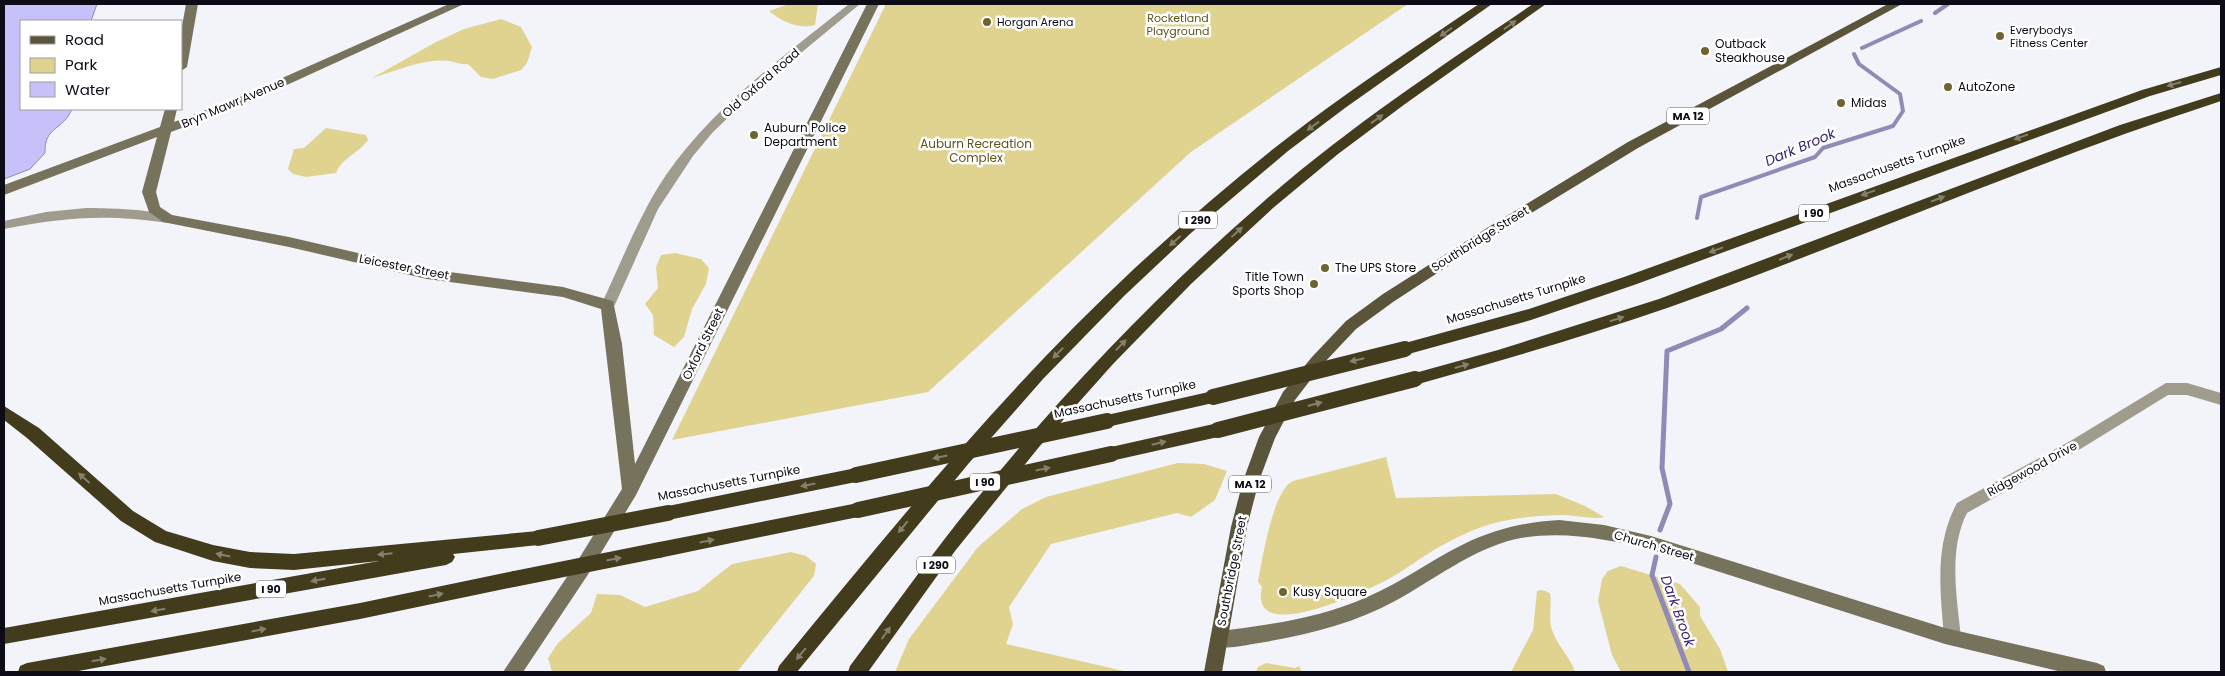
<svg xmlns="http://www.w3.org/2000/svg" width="2225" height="676" font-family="Poppins,sans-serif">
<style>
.green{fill:#e0d390}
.water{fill:#c7c1fa;stroke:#8f8ab6}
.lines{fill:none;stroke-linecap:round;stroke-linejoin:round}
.stream-far1{stroke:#8f8ab6;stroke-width:4}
.stream{stroke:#8f8ab6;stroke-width:5}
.street{fill:#9f9c8d;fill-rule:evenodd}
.secondary{fill:#76725c;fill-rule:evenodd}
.primary{fill:#5a553a;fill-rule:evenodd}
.highway{fill:#423c1d;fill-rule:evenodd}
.highway-bridge{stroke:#423c1d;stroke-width:16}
.oneway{fill:#84806c}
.poi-dot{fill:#6e6430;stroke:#fff;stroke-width:2}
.labels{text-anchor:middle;stroke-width:5;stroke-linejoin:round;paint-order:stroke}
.far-park-label{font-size:11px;fill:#5e541a;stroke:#fff}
.far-poi-label{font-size:11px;fill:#0c0b16;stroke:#fff;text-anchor:start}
.shield{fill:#fff;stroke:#55545c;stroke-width:1}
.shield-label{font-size:11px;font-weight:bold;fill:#0c0b16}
.poi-label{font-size:12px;fill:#0c0b16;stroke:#fff;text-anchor:start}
.street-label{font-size:12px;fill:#0c0b16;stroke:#fff}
.park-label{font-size:12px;fill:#5e541a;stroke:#fff}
.water-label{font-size:14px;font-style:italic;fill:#392474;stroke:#fff}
</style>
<rect width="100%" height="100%" fill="#f3f3fa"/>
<path class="green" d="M789,4H818L815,25C799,30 781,21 769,11Z
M886,4H1408L1191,152L928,392L672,440Z
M501,19L521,27L532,47L527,63L521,70L493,79L481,77L468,64C460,65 457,62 449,61C425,58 396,71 372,78L436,42L464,29Z
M326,128L366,135L368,140C359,153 342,158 336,173L306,177L293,174L288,169L294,149L304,148Z
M675,253L701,259L709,268L706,284L692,309L684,337L674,347L654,335L653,315L645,304L658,288L656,267L661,255Z
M1386,457L1396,498L1556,494L1585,506L1604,517C1595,520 1574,515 1563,515C1538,515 1515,518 1491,524C1473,529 1456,538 1439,547C1421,557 1404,571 1385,581C1363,592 1248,647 1262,587L1258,582C1262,561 1273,489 1293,481Z
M1178,463L1204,464L1227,471L1215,500L1191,517L1177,513L1051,544L1009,607L1013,624L1006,644L1128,672H895L909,639L978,547L1022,509L1046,497Z
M791,552L806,556L816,564L814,576L737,672H552L548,658L558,643L591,613L597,594L620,595L645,607L698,591L732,564Z
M1621,566L1680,584L1700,607V616L1720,649L1728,672H1621L1612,655L1598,601L1602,579L1608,571Z
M1542,590L1550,593C1552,605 1548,618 1552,630C1557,645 1570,657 1575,672H1511L1533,630L1537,591Z
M1266,663L1295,668L1299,666L1302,672H1256L1258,667Z"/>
<path class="water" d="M4,4H97L91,21H21V109H72C63,131 44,126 45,153L30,169L4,179Z"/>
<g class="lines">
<path class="stream-far1" d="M1935,13L1948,4
M1862,48L1921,21
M1697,218L1701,197L1815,157L1823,148L1893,126L1903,111L1900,94L1859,64L1854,54"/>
<path class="stream" d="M1660,530L1670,504L1662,468L1667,351L1721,329L1747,308
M1656,557L1652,575L1689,672"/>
<path class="street" d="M849,4H860L760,87L713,132L693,156L658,209L613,309H603L601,305C622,261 639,215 666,175C714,106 784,56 849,4Z
M86,208C100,208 167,209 174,219L168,223C107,214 64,217 4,229V221L46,212Z
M2166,383H2187L2221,393V405L2187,395H2168L2082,448L1967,513C1948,550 1957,598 1961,638L1959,643L1953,646L1947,643C1943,634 1943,623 1942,613C1939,575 1938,538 1957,503L2072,440Z"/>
<path class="secondary" d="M186,4H198L187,67L181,71V32Z
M449,4H464L243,105L171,132L156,192L160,207L172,215L289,237L427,269L563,287L613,301L622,344L635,464L867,4H879L636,495L587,576L523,672H503L575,565L622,489L601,309L563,297L427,279L289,247L163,222L149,212L142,192L157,137L4,195V185L160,127L165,109H177L174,122L235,99Z
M1559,520L1604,525L1651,536L1945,628L2097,663L2104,666L2106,672H2062L1945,644L1651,550C1607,539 1562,530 1516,539C1472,549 1434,580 1395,601C1355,623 1310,634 1265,642C1249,644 1227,651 1213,645L1210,639L1213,633L1219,631C1269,625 1321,618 1367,597C1401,583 1431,560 1464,544C1495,529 1525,522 1559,520Z"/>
<path class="primary" d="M1888,4H1902L1638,148L1497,234L1393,302L1356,329L1322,365L1295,400L1275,438L1259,481L1247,527L1222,672H1204L1231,527L1243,481L1259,437L1283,392L1312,357L1346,321L1383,294L1487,228L1628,142Z"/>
<path class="highway" d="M1479,4H1492L1345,108L1288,151L1191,233L1124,296L1043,379L969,463L797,672H777L779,666C892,528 1005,389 1136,267C1191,217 1247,168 1307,123C1363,81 1421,43 1479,4Z
M1533,4H1546L1405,104L1338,154L1273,208L1191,284L1113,364L1039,447L955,551L868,672H848L850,666C886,618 920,570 957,523C1049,408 1150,300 1262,203C1346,129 1440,67 1533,4Z
M2221,67V75L2150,96L1634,285L1531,320L1405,355L1400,353L1397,349L1400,345L1405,343L1529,309L1624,277L2142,90Z
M2221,93V101C2034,162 1855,241 1670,307C1586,336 1500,361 1415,385L1410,383L1407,379L1410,375L1415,373L1498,350L1659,299L2120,125Z
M1213,391L1219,393L1221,397L1219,401L1213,403L1107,427L1101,426L1099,421L1101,416L1107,415Z
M4,406L39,428L133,511L166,531L213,545L250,552L294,554L538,531L544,533L547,538L544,543L538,545L453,554L455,557L452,562L446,565L4,644V628L379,561L294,570L250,568L213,561L155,542L121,521L27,438L4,420Z
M1218,423L1224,425L1226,430L1224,435L1218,437L1111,461L1105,459L1103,454L1105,449L1111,447Z
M856,468L862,470L864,475L862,480L856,482L668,520L662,518L660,513L662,508L668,506Z
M858,503L864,505L866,510L864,515L858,517L659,558L653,555L650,550L653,545L659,542Z
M514,571L520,573L523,579L520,585L514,587L360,619L73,672H18L20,666L27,663L360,603Z"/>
<path class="highway-bridge" d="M1213,397L1405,349
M1218,430L1415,379
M856,475L1107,421
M858,510L1111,454
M538,538L668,513
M514,579L659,550"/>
</g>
<defs><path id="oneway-solid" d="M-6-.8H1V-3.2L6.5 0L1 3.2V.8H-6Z" transform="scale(1.25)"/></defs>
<g class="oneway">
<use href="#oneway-solid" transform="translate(1510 25) rotate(-35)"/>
<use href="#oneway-solid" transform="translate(1446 32) rotate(145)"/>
<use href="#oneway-solid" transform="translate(2174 84) rotate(164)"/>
<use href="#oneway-solid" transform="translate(1377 119) rotate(-36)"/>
<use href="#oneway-solid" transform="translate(1313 126) rotate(144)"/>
<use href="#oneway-solid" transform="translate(2021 137) rotate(160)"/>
<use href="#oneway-solid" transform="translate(1868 193) rotate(160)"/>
<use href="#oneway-solid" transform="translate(1938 199) rotate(-21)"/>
<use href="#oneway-solid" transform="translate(1237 232) rotate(-43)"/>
<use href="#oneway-solid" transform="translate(1175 241) rotate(138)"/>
<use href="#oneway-solid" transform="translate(1716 250) rotate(160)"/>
<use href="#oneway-solid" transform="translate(1786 257) rotate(-22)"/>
<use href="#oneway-solid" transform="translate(1617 319) rotate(-18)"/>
<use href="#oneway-solid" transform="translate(1121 345) rotate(-46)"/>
<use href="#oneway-solid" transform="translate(1058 353) rotate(134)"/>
<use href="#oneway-solid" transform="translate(1357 360) rotate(167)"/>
<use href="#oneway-solid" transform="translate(1462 366) rotate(-16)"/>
<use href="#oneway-solid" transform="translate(1315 404) rotate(-15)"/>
<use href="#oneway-solid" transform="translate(1159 443) rotate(-13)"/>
<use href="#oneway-solid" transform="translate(940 457) rotate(168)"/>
<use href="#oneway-solid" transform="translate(1043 469) rotate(-12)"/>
<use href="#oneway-solid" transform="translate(84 478) rotate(-138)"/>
<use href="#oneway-solid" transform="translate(808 485) rotate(169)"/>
<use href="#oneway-solid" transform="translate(903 527) rotate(129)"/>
<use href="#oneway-solid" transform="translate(707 541) rotate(-12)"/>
<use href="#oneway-solid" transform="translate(385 554) rotate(174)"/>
<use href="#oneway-solid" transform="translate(223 555) rotate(-168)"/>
<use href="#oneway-solid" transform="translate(614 559) rotate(-11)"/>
<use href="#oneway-solid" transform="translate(318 580) rotate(170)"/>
<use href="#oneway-solid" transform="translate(436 595) rotate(-12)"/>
<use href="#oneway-solid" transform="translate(158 610) rotate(170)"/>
<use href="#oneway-solid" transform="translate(259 630) rotate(-11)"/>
<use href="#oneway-solid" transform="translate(886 633) rotate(-54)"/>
<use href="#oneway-solid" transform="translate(801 654) rotate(129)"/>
<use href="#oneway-solid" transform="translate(99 660) rotate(-10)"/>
</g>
<g class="poi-dot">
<circle cx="987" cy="22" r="5"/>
<circle cx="2000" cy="36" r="5"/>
<circle cx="1705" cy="51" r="5"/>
<circle cx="1948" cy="87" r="5"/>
<circle cx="1841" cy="103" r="5"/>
<circle cx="754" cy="135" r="5"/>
<circle cx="1325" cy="268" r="5"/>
<circle cx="1314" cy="284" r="5"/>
<circle cx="1283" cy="592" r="5"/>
</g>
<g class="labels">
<g class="far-park-label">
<text x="1178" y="22">Rocketland<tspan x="1178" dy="13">Playground</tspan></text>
</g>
<g class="far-poi-label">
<text x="997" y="26">Horgan Arena</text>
<text x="2010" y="34">Everybodys<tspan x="2010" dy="13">Fitness Center</tspan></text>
</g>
<g class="shield">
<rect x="1667" y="107.5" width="42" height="17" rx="4"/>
<rect x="1799" y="204.5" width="30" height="17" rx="4"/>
<rect x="1179" y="211.5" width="38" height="17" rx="4"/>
<rect x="970" y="473.5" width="30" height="17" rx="4"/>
<rect x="1229" y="475.5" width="42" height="17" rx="4"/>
<rect x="917" y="556.5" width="38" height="17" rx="4"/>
<rect x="256" y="580.5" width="30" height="17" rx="4"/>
</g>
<g class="shield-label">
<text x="1688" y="120">MA 12</text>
<text x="1814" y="217">I 90</text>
<text x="1198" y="224">I 290</text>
<text x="985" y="486">I 90</text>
<text x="1250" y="488">MA 12</text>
<text x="936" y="569">I 290</text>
<text x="271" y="593">I 90</text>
</g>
<g class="poi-label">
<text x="1715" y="48">Outback<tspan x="1715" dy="14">Steakhouse</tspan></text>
<text x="1958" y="91">AutoZone</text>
<text x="1851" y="107">Midas</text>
<text x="764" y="132">Auburn Police<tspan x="764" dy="14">Department</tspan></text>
<text x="1335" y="272">The UPS Store</text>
<text x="1304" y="281" text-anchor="end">Title Town<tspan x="1304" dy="14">Sports Shop</tspan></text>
<text x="1293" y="596">Kusy Square</text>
</g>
<g class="street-label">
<text transform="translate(761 83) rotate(-41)" y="4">Old Oxford Road</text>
<text transform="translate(233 103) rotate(-23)" y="4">Bryn Mawr Avenue</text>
<text transform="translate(1897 164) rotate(-20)" y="4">Massachusetts Turnpike</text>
<text transform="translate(1480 239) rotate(-32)" y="4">Southbridge Street</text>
<text transform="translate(404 267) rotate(11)" y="4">Leicester Street</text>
<text transform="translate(1516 299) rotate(-17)" y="4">Massachusetts Turnpike</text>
<text transform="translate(703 344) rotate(-64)" y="4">Oxford Street</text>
<text transform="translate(1125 399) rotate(-12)" y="4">Massachusetts Turnpike</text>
<text transform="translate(2032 469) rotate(-29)" y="4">Ridgewood Drive</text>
<text transform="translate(729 483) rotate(-11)" y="4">Massachusetts Turnpike</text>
<text transform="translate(1654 546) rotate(16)" y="4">Church Street</text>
<text transform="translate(1232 571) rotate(-79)" y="4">Southbridge Street</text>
<text transform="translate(170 589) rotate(-10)" y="4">Massachusetts Turnpike</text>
</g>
<g class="park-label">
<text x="976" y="148">Auburn Recreation<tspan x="976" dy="14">Complex</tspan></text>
</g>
<g class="water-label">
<text transform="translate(1800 147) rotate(-23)" y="5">Dark Brook</text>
<text transform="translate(1678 611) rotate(70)" y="5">Dark Brook</text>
</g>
</g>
<rect width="2225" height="676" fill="none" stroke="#0c0b16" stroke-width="10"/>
<rect x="20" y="20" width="162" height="90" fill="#ffffff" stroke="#9e9da2"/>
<rect x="30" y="36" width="25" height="8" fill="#5a553a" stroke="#9e9da2"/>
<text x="65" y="45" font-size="15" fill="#0c0b16">Road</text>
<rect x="30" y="58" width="25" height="15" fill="#e0d390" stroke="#9e9da2"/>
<text x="65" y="70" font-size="15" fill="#0c0b16">Park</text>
<rect x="30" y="82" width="25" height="15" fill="#c7c1fa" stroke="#9e9da2"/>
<text x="65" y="95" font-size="15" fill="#0c0b16">Water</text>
</svg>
